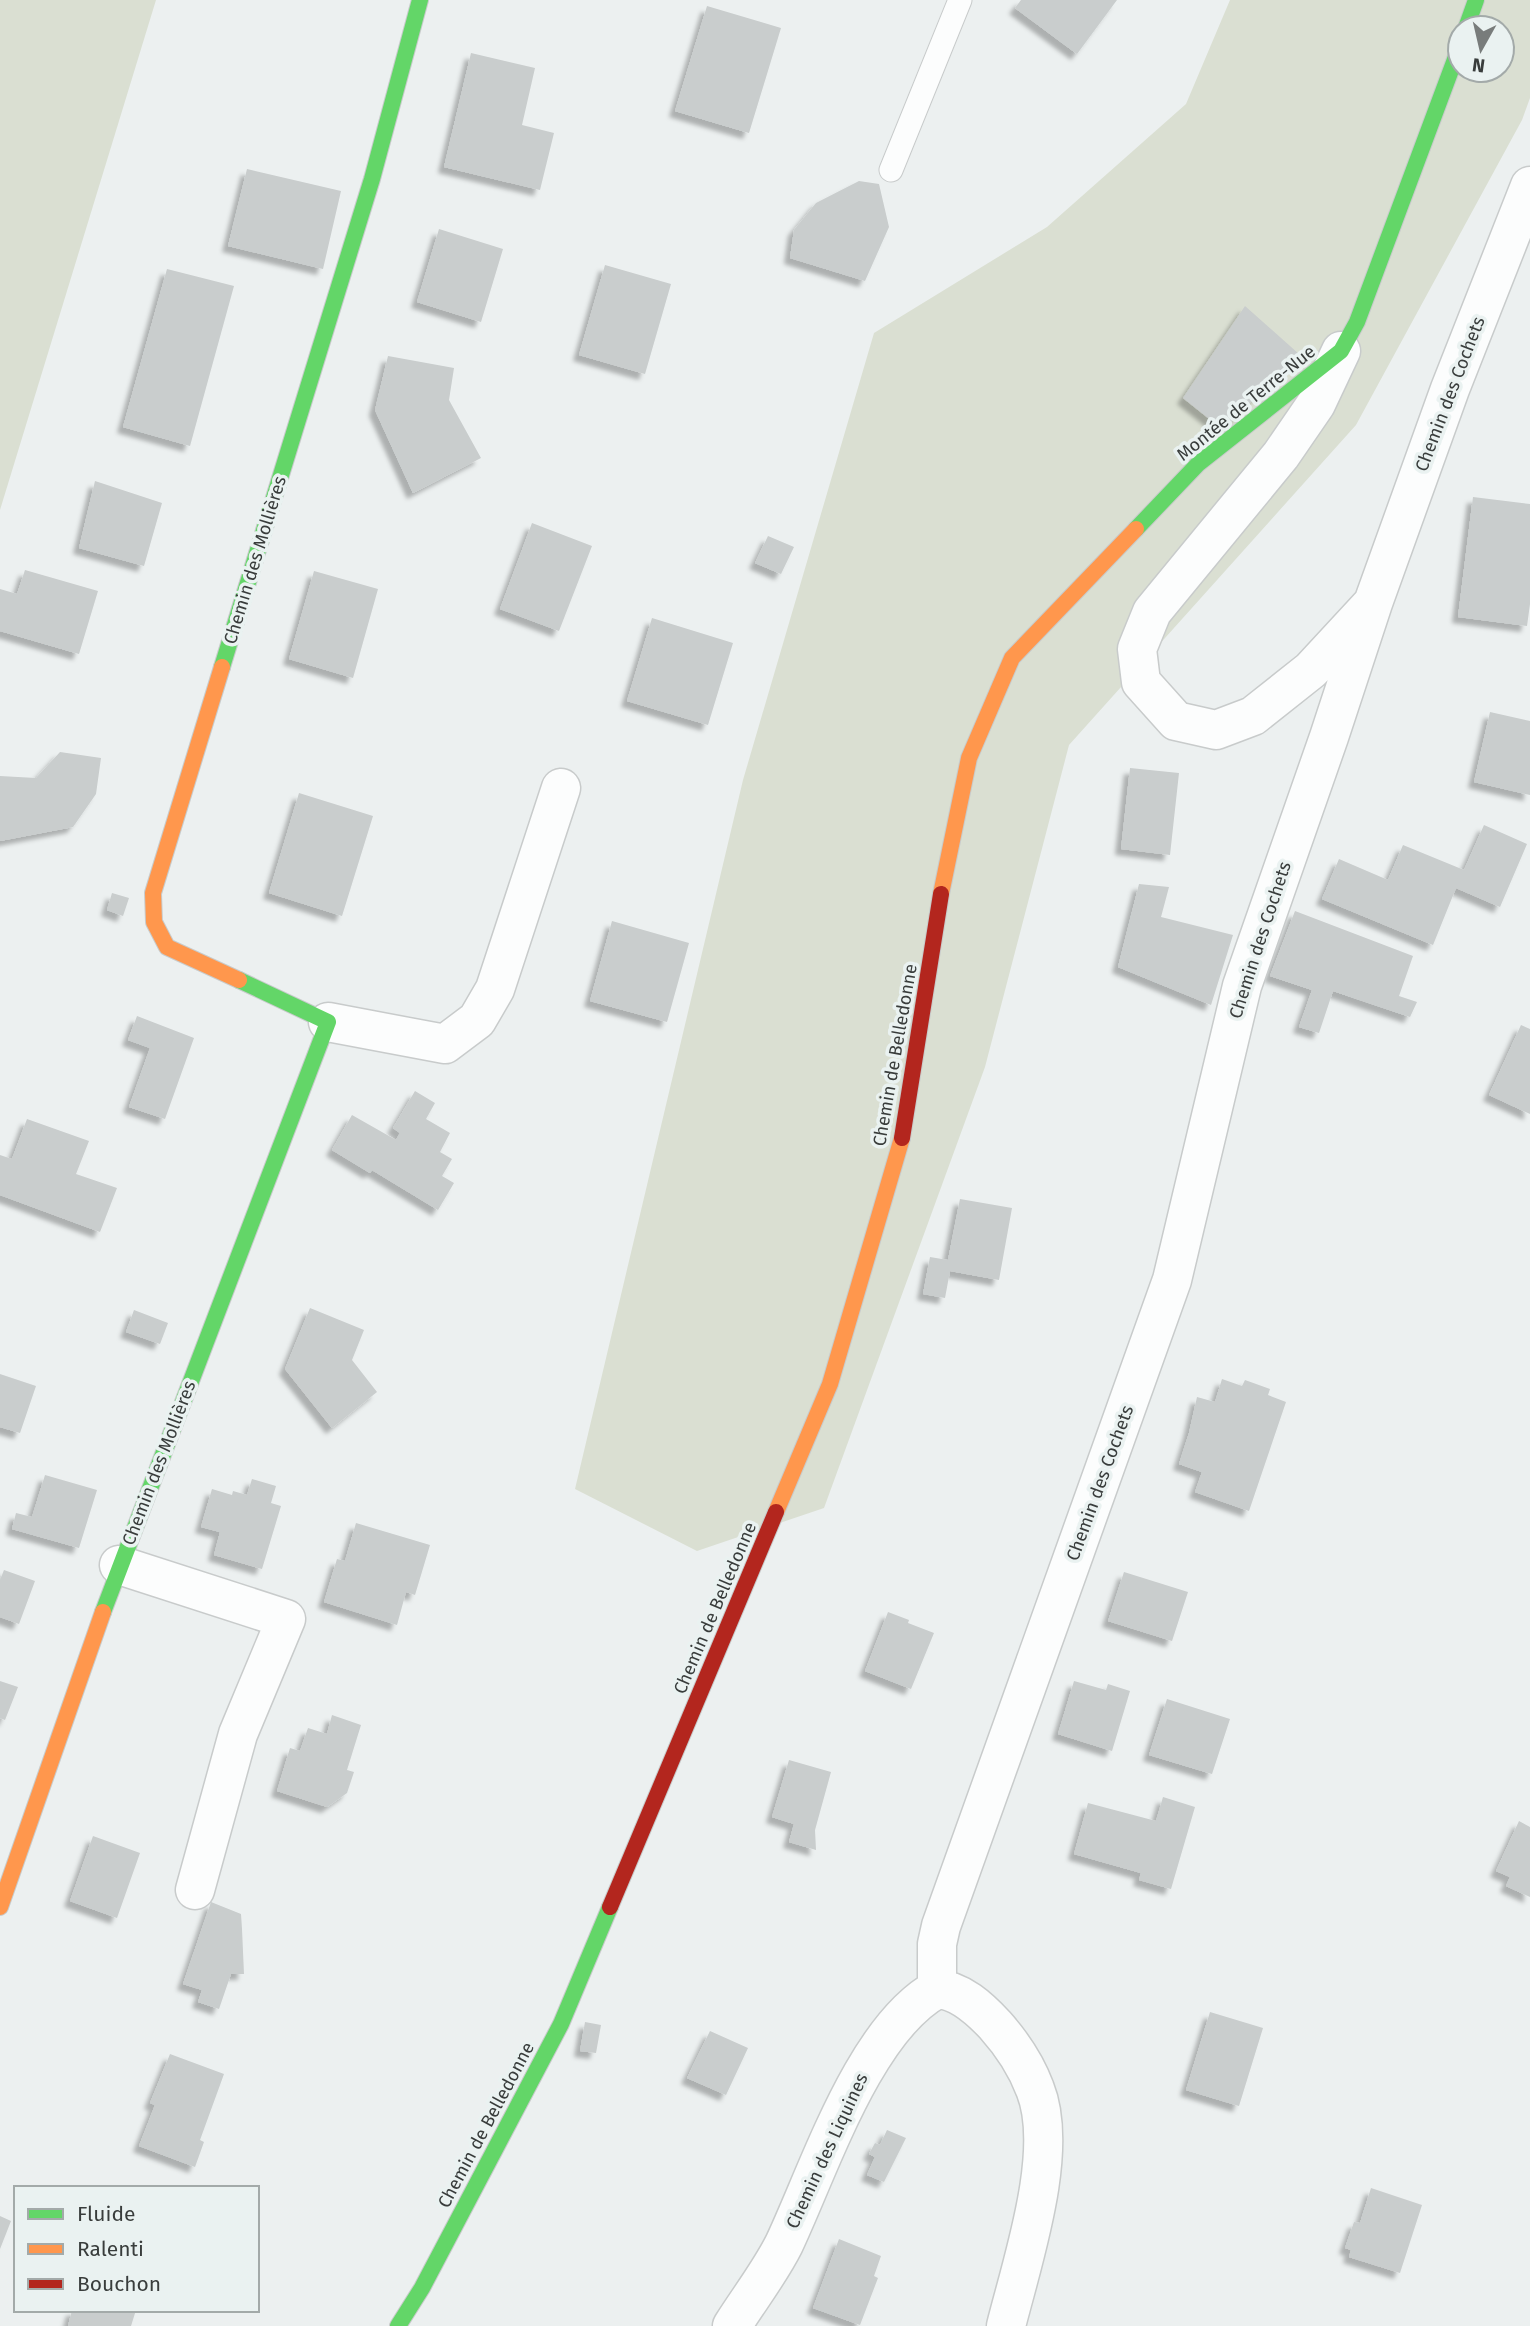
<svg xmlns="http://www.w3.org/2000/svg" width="1530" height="2326" font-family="'Fira Sans',sans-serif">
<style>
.green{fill:#dadfd2;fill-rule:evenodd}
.building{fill:#c9cdcd;filter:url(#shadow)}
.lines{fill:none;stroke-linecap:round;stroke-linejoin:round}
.lane-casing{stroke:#c8cbcb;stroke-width:25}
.street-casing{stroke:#c8cbcb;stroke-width:41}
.fast-casing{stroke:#c8cbcb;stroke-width:18}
.slow-casing{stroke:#c8cbcb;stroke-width:18}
.jam-casing{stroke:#c8cbcb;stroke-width:18}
.lane{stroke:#fcfdfd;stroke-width:23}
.street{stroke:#fcfdfd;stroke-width:38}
.fast{stroke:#63d668;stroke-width:16}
.slow{stroke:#ff974d;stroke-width:16}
.jam{stroke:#b3261e;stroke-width:16}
.labels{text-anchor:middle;stroke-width:7;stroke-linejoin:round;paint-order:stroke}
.street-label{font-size:18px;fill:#393d3c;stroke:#eaf2f1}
</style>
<defs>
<filter id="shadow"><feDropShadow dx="-6" dy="6" stdDeviation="2" flood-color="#0004"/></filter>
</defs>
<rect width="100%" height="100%" fill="#ecf0f0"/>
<path class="green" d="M0,0H156L0,510Z
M1230,0H1530V98L1522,120L1356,425L1069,745L985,1067L824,1508L697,1551L575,1489L743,780L874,333L1047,227L1186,104ZM1460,28H1502V70H1460Z"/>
<path class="building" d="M1021,0H1117L1077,54L1015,8Z
M707,6L781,28L749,133L675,111Z
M471,53L535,68L522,125L554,133L540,190L444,167Z
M247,169L341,191L323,269L228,246Z
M859,181L879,184L889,227L865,281L790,258L794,230L816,203Z
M439,229L503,249L481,322L417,302Z
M605,265L671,284L645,374L579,355Z
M167,269L234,286L190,446L123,427Z
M1245,306L1299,354L1223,430L1183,398Z
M388,356L454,368L449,400L481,458L413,493L375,410Z
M95,481L162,503L144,566L79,548Z
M1473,497L1530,504V604L1527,626L1458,617Z
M532,523L592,546L559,631L500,609Z
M768,536L794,547L781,574L755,563Z
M25,570L98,591L79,654L0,631V589L17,594Z
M314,571L378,589L353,678L289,659Z
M652,618L733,643L708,725L627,701Z
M1490,712L1530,721V795L1474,782Z
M60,752L101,758L96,794L73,827L0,841V776L36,778Z
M1130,768L1179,773L1170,855L1121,849Z
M299,793L373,816L342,916L269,893Z
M1484,825L1527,844L1500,907L1456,888L1433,945L1322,899L1339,859L1388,880L1403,845L1464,870Z
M1139,884L1169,887L1161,917L1233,935L1211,1005L1118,967Z
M112,893L129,898L123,916L107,910Z
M1295,911L1413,956L1399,996L1417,1002L1410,1017L1333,991L1319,1033L1299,1027L1312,990L1270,976Z
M612,921L689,943L667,1022L590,1001Z
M137,1016L194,1038L165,1119L129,1107L150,1048L128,1040Z
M1521,1025L1530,1029V1114L1489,1095Z
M415,1091L435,1103L426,1119L450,1133L440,1152L452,1159L442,1176L454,1183L438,1210L372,1170L370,1173L332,1150L352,1115L396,1140L400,1133L393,1128Z
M27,1119L89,1141L76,1174L117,1188L100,1232L0,1195V1155L12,1159Z
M960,1199L1012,1208L999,1280L950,1271L945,1298L923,1294L930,1257L948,1260Z
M310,1308L364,1330L352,1360L377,1392L332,1428L285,1369Z
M134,1310L168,1323L160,1344L126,1332Z
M0,1374L36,1386L20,1433L0,1427Z
M1222,1379L1242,1386L1245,1380L1270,1389L1268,1395L1286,1402L1249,1511L1195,1492L1202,1472L1179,1464L1189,1433L1197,1397L1215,1402Z
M45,1475L97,1490L79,1548L12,1529L16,1513L32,1517Z
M252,1479L276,1486L271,1503L281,1506L262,1569L214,1555L220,1532L201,1527L212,1489L232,1495L233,1491L247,1495Z
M356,1523L430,1545L415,1595L406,1592L397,1625L324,1602L337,1559L345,1561Z
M4,1570L35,1581L19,1624L0,1617V1580Z
M1124,1572L1188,1592L1172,1641L1108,1621Z
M888,1612L909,1620L908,1623L934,1633L911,1689L865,1671Z
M0,1681L18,1687L5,1720L0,1718Z
M1074,1681L1106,1690L1108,1684L1130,1691L1112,1751L1058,1734Z
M1167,1699L1230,1719L1212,1774L1149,1755Z
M332,1715L361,1725L347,1770L354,1772L347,1793L327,1807L277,1791L290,1748L300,1751L308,1728L327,1734Z
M789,1760L831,1772L815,1830L816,1850L789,1842L794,1824L772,1817Z
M1163,1797L1195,1807L1171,1889L1139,1880L1141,1873L1074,1854L1088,1803L1156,1821Z
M1519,1821L1530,1827V1897L1506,1886L1510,1877L1496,1871Z
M93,1836L140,1853L117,1918L70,1901Z
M211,1902L241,1914L242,1929L244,1974H231L219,2009L198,2002L202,1990L183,1984Z
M1210,2012L1263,2028L1239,2106L1186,2090Z
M585,2022L601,2025L596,2053L580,2051Z
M710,2031L748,2048L726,2095L687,2078Z
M170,2054L224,2074L200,2140L204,2142L195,2167L139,2146L155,2105L150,2103Z
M887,2130L906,2138L884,2182L867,2175L875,2157L869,2154L875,2143L880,2145Z
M1371,2188L1422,2205L1400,2273L1349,2257L1351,2250L1345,2248L1354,2222L1360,2223Z
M0,2216L11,2221L0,2249Z
M839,2239L881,2256L874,2276L878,2278L860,2325L813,2308Z
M72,2310H136L131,2326H68Z"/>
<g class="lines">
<g class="lane-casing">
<path id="lane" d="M891,170L960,0"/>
</g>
<g class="street-casing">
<path id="street" d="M1341,351L1316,404L1281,455L1152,612L1137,649L1141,682L1176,721L1216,730L1253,716L1311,670L1373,603L1450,389L1530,186
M328,1022L445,1044L477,1020L495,989L561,788
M119,1565L286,1619L238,1734L195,1890
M937,1989V1944L941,1926L1172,1280L1242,986L1329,737L1373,603
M937,1989C960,1990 980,2009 995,2025C1012,2044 1026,2065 1035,2089C1060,2151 1022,2262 1006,2326
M732,2326C749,2299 770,2272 784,2244C819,2170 864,2029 937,1989"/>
</g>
<g class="fast-casing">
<path id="fast" d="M1466,28L1476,0
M1136,529L1198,464L1341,351L1357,322L1460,46
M222,667L372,179L420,0
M103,1612L328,1022L239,980
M398,2326L422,2288L561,2024L610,1907"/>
</g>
<g class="slow-casing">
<path id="slow" d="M222,667L153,893L154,922L167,947L239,980
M941,894L969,758L1012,658L1136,529
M776,1512L830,1384L902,1138
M0,1907L103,1612"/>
</g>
<g class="jam-casing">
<path id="jam" d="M902,1138L941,894
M610,1907L776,1512"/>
</g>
<use href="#lane" class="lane"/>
<use href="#street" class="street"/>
<use href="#fast" class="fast"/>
<use href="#slow" class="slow"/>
<use href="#jam" class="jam"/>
</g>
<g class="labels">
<g class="street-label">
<text transform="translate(1450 394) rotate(-69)" y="6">Chemin des Cochets</text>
<text transform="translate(1246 403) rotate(-39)" y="6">Montée de Terre-Nue</text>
<text transform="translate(255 560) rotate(-73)" y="6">Chemin des Mollières</text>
<text transform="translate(1260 940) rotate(-72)" y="6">Chemin des Cochets</text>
<text transform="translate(895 1055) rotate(-80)" y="6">Chemin de Belledonne</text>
<text transform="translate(159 1463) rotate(-69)" y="6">Chemin des Mollières</text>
<text transform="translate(1100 1483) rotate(-70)" y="6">Chemin des Cochets</text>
<text transform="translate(715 1608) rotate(-67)" y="6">Chemin de Belledonne</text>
<text transform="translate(486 2125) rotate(-62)" y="6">Chemin de Belledonne</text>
<text transform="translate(827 2151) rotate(-65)" y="6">Chemin des Liquines</text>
</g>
</g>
<rect x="14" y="2186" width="245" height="126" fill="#eaf2f1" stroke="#a3aaa9" stroke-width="2"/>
<rect x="28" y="2209" width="35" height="10" fill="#63d668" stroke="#a3aaa9" stroke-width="2"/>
<text x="77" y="2221" font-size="21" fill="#393d3c">Fluide</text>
<rect x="28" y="2244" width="35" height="10" fill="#ff974d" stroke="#a3aaa9" stroke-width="2"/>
<text x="77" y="2256" font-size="21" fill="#393d3c">Ralenti</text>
<rect x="28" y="2279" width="35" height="10" fill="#b3261e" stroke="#a3aaa9" stroke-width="2"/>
<text x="77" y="2291" font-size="21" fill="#393d3c">Bouchon</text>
<g transform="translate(1481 49) rotate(188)"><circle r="33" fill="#eaf2f1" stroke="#a3aaa9" stroke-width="2"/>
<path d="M0-5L12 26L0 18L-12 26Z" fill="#787c7b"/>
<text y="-10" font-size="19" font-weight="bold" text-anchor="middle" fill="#393d3c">N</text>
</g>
</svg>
